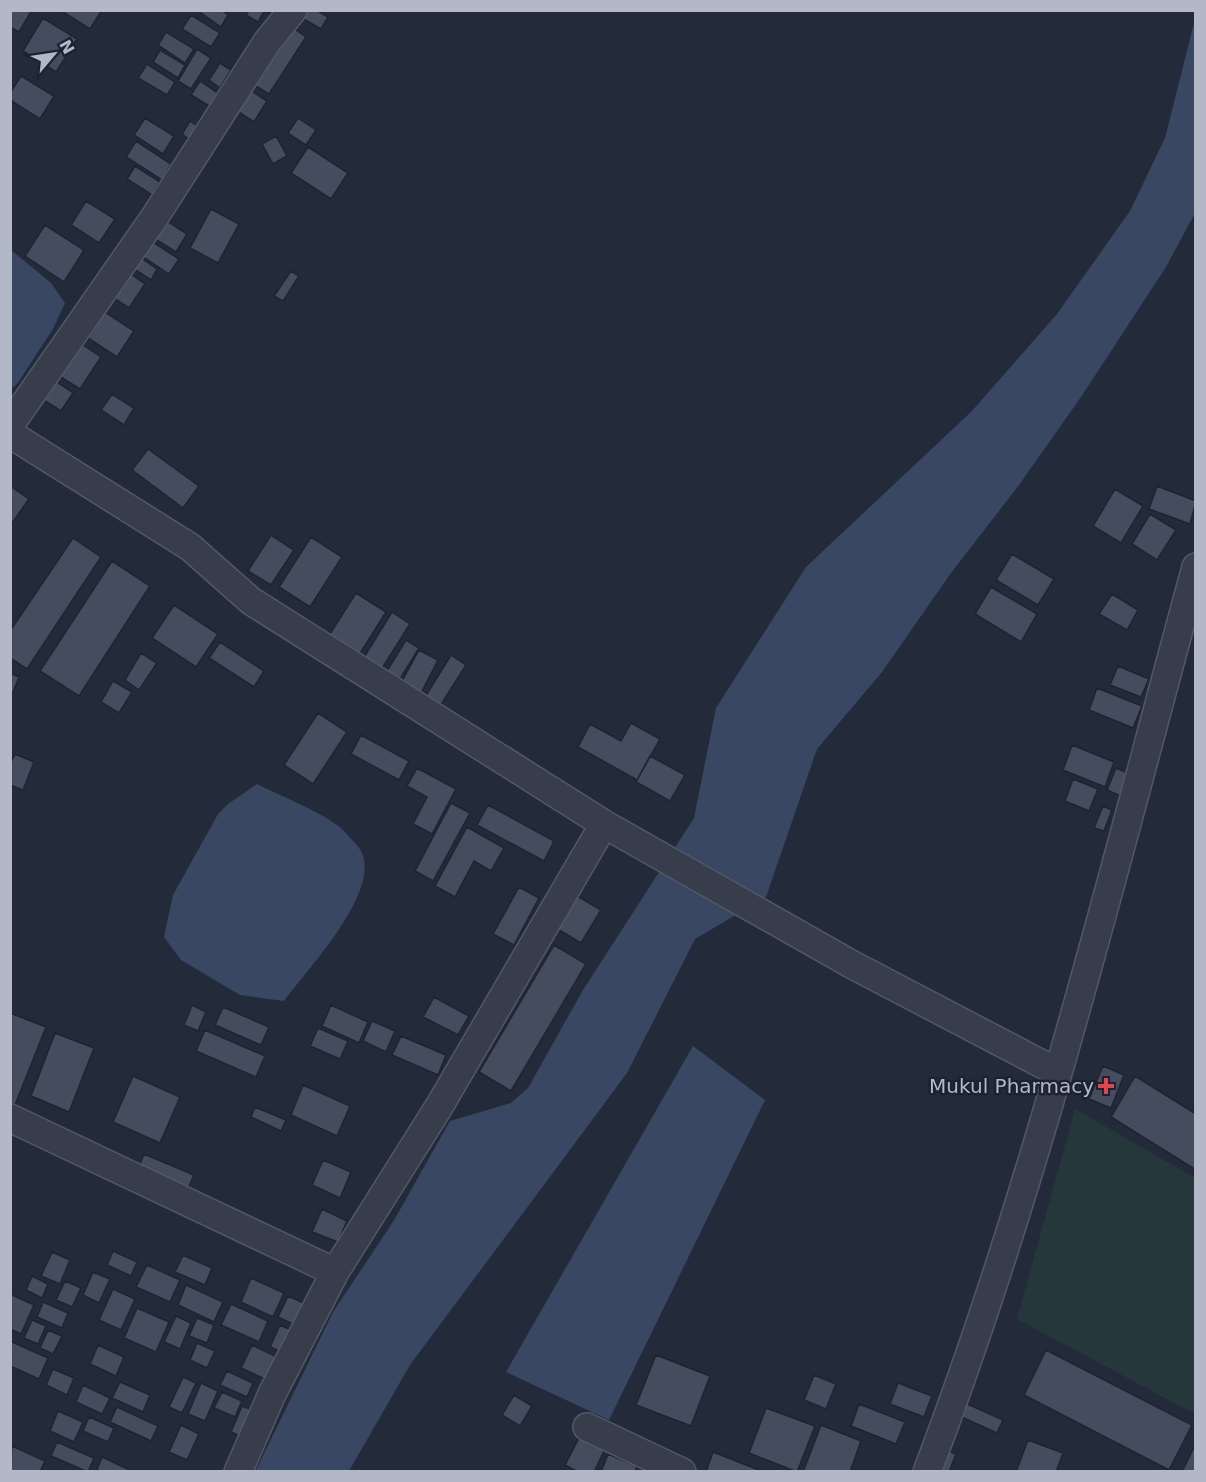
<svg xmlns="http://www.w3.org/2000/svg" width="1206" height="1482" font-family="'DejaVu Sans',sans-serif">
<style>
.green{fill:#25373b}
.water{fill:#394763}
.building{fill:#444c5e;stroke:#1e2431;stroke-width:1.5}
.lines{fill:none;stroke-linecap:round;stroke-linejoin:round}
.street-casing{stroke:#525865;stroke-width:30}
.street{stroke:#373d4b;stroke-width:27}
.health-dot{fill:#e0444e;stroke:#1c222f;stroke-width:2}
.labels{text-anchor:middle;stroke-width:5;stroke-linejoin:round;paint-order:stroke}
.poi-label{font-size:20px;fill:#b2b8c6;stroke:#1c222f;text-anchor:end}
</style>
<rect width="100%" height="100%" fill="#232b3a"/>
<path class="green" d="M1075,1109L1195,1178V1414L1017,1319Z"/>
<path class="water" d="M1195,19V213L1166,267L1081,397L1019,485L951,573L882,672L817,749L766,897L695,939L627,1073L410,1365L349,1471L255,1472L333,1312L393,1222L450,1121L511,1103L528,1088L583,990L694,818L716,708L806,567L972,411L1057,314L1130,211L1165,138Z
M11,250L51,283L65,303L53,329L17,384L11,389Z
M257,784C280,796 325,813 343,830C348,836 357,844 361,851C382,891 307,970 284,1001L240,995L181,960L164,937L173,895L218,814L228,804Z
M693,1046L765,1100L609,1420L506,1372Z"/>
<path class="building" d="M10,10H32L19,32L10,27Z
M60,10H102L90,29Z
M197,10H222L228,15L221,27Z
M249,10H265L258,22L246,15Z
M304,10H316L328,17L321,29L300,17Z
M191,15L220,33L211,47L182,29Z
M43,18L77,39L56,72L23,51Z
M289,25L306,37L269,94L251,83Z
M166,32L194,49L185,63L158,45Z
M197,49L211,58L191,89L178,81Z
M160,50L185,65L178,78L153,62Z
M220,63L231,70L220,88L209,80Z
M147,64L175,82L167,95L138,78Z
M21,76L54,96L40,119L10,100V93Z
M200,81L219,94L211,107L191,95Z
M247,88L267,101L254,122L234,109Z
M145,118L174,136L163,154L134,135Z
M298,118L316,130L306,145L288,133Z
M190,121L202,129L193,142L182,134Z
M276,136L287,156L273,164L262,144Z
M136,141L171,164L162,180L126,157Z
M308,147L348,173L331,199L291,173Z
M135,166L160,182L152,195L127,179Z
M86,201L115,219L99,243L71,225Z
M211,209L239,224L218,263L190,248Z
M164,219L187,234L176,252L152,237Z
M45,225L84,250L64,282L25,256Z
M148,239L179,259L169,274L139,254Z
M138,256L157,269L151,280L131,267Z
M125,270L145,284L129,308L109,295Z
M291,271L299,276L283,301L274,296Z
M105,312L134,331L117,357L88,338Z
M77,341L101,357L80,389L56,374Z
M54,380L73,393L61,411L42,399Z
M112,394L134,408L124,425L101,410Z
M148,449L199,486L183,508L132,470Z
M10,486L29,499L10,526Z
M1157,486L1196,501L1190,524L1149,509Z
M1115,489L1143,506L1121,543L1093,526Z
M1150,514L1176,530L1157,560L1132,544Z
M271,535L294,550L271,585L248,571Z
M311,537L342,557L310,607L279,587Z
M73,538L101,557L27,669L10,658V631Z
M1012,554L1054,579L1038,605L996,580Z
M112,561L150,586L79,696L40,671Z
M991,587L1037,614L1021,642L975,614Z
M356,593L386,612L356,660L326,640Z
M1112,594L1138,610L1127,630L1099,614Z
M174,605L218,634L196,667L152,638Z
M392,612L410,624L381,670L363,659Z
M406,640L419,648L400,679L387,671Z
M220,642L264,671L254,687L209,658Z
M419,650L438,660L420,695L400,685Z
M141,653L157,663L139,690L125,680Z
M451,655L466,665L437,711L422,702Z
M1118,666L1149,679L1141,697L1110,685Z
M10,673L19,677L12,695H10Z
M113,681L132,692L119,713L101,702Z
M1097,688L1142,706L1133,728L1089,710Z
M318,713L347,732L313,784L284,765Z
M631,723L660,739L637,780L578,747L590,724L621,741Z
M361,735L409,761L399,780L351,754Z
M1072,745L1114,762L1105,787L1063,770Z
M15,754L34,762L23,790L10,785V764Z
M650,756L685,775L670,801L636,782Z
M417,768L456,789L432,834L413,824L427,797L407,786Z
M1116,768L1132,775L1123,797L1107,790Z
M1073,779L1098,789L1089,811L1065,801Z
M451,803L470,813L433,881L415,871Z
M488,805L554,841L544,861L477,825Z
M1103,806L1112,810L1104,831L1094,828Z
M467,827L504,848L491,871L474,861L455,897L435,886Z
M519,887L539,898L514,945L493,934Z
M574,894L601,910L581,943L554,927Z
M554,945L586,964L511,1091L479,1072Z
M434,997L469,1016L458,1035L423,1017Z
M192,1005L206,1012L198,1031L184,1025Z
M331,1005L368,1022L359,1043L322,1026Z
M223,1007L269,1027L261,1045L215,1025Z
M10,1013L46,1027L15,1105L10,1103Z
M372,1021L395,1031L386,1052L363,1041Z
M318,1028L348,1041L340,1059L310,1046Z
M205,1030L265,1056L256,1077L196,1051Z
M55,1033L94,1048L69,1112L31,1096Z
M401,1036L446,1055L438,1075L392,1055Z
M1103,1066L1124,1075L1111,1108L1089,1099Z
M133,1076L180,1097L160,1143L113,1122Z
M1135,1076L1196,1114V1170L1111,1117Z
M303,1085L350,1106L337,1136L291,1115Z
M255,1107L286,1120L281,1131L251,1117Z
M144,1154L194,1175L186,1193L137,1171Z
M323,1160L351,1172L340,1198L312,1185Z
M322,1209L347,1221L338,1242L312,1232Z
M113,1251L137,1262L131,1276L107,1265Z
M52,1252L70,1260L60,1284L41,1276Z
M183,1255L212,1268L205,1285L175,1272Z
M147,1265L180,1280L170,1302L136,1287Z
M93,1272L110,1279L99,1303L83,1295Z
M32,1276L48,1284L42,1298L26,1290Z
M251,1278L284,1293L273,1317L241,1302Z
M65,1281L81,1288L72,1307L56,1300Z
M186,1285L223,1302L214,1322L178,1305Z
M113,1289L135,1299L121,1330L99,1320Z
M10,1294L34,1305L21,1334L10,1329Z
M288,1296L306,1304L297,1326L278,1317Z
M43,1302L68,1313L62,1328L37,1317Z
M231,1304L268,1321L259,1342L221,1325Z
M137,1308L169,1322L156,1352L124,1338Z
M176,1316L191,1323L180,1349L164,1342Z
M197,1318L214,1325L207,1343L189,1336Z
M32,1320L46,1326L38,1344L24,1338Z
M280,1325L294,1331L284,1353L270,1347Z
M48,1330L62,1336L53,1354L40,1348Z
M10,1341L48,1358L39,1379L10,1366Z
M197,1343L215,1351L207,1368L190,1360Z
M98,1345L124,1357L116,1376L90,1364Z
M252,1345L277,1357L267,1380L241,1368Z
M1046,1350L1192,1425L1169,1470L1024,1395Z
M656,1355L710,1376L691,1426L636,1405Z
M53,1369L74,1378L67,1395L46,1385Z
M227,1371L253,1383L247,1397L220,1385Z
M814,1375L836,1384L826,1409L804,1400Z
M183,1377L196,1383L182,1413L169,1407Z
M120,1382L150,1395L143,1412L112,1398Z
M201,1383L218,1391L205,1421L188,1414Z
M898,1383L932,1396L924,1417L890,1404Z
M83,1385L110,1398L102,1414L76,1402Z
M222,1392L242,1401L235,1417L214,1408Z
M514,1395L532,1406L520,1426L502,1415Z
M963,1402L1003,1420L997,1433L957,1415Z
M859,1404L905,1422L896,1444L851,1426Z
M242,1406L259,1413L247,1439L231,1432Z
M117,1407L158,1426L151,1441L110,1422Z
M766,1408L815,1426L797,1472L749,1453Z
M58,1411L83,1422L74,1442L50,1431Z
M89,1417L114,1428L108,1442L83,1431Z
M181,1425L199,1434L187,1460L169,1452Z
M821,1425L861,1441L850,1472H803Z
M580,1436L605,1449L594,1472H578L565,1465Z
M1028,1440L1063,1453L1056,1472H1016Z
M57,1442L94,1458L88,1472L51,1456Z
M1196,1443V1472H1182Z
M12,1446L45,1461L40,1472H10Z
M940,1447L956,1454L949,1472H930Z
M713,1452L764,1472H706Z
M608,1454L637,1466L635,1472H601Z
M102,1457L134,1472H96Z"/>
<g class="lines">
<g class="street-casing">
<path id="street" d="M10,425L154,218L267,42L293,10
M10,434L190,547L251,601L604,824L851,964L1057,1072
M10,1118L335,1272
M587,1427L682,1472
M238,1472L272,1394L335,1272L440,1105L604,824
M927,1472C1039,1178 1113,870 1196,567"/>
</g>
<use href="#street" class="street"/>
</g>
<path class="health-dot" d="M1103 1077h6v6h6v6h-6v6h-6v-6h-6v-6h6z"/>
<g class="labels">
<g class="poi-label">
<text x="1094" y="1093">Mukul Pharmacy</text>
</g>
</g>
<rect width="1206" height="1482" fill="none" stroke="#b2b8c6" stroke-width="24"/>
<g transform="translate(54 54) rotate(61)" stroke="#1c222f" stroke-width="4.5" paint-order="stroke">
<path d="M0-4.5L10 22L0 15L-10 22Z" fill="#b2b8c6"/>
<text y="-9" font-size="16" font-weight="bold" text-anchor="middle" fill="#b2b8c6">N</text>
</g>
</svg>
